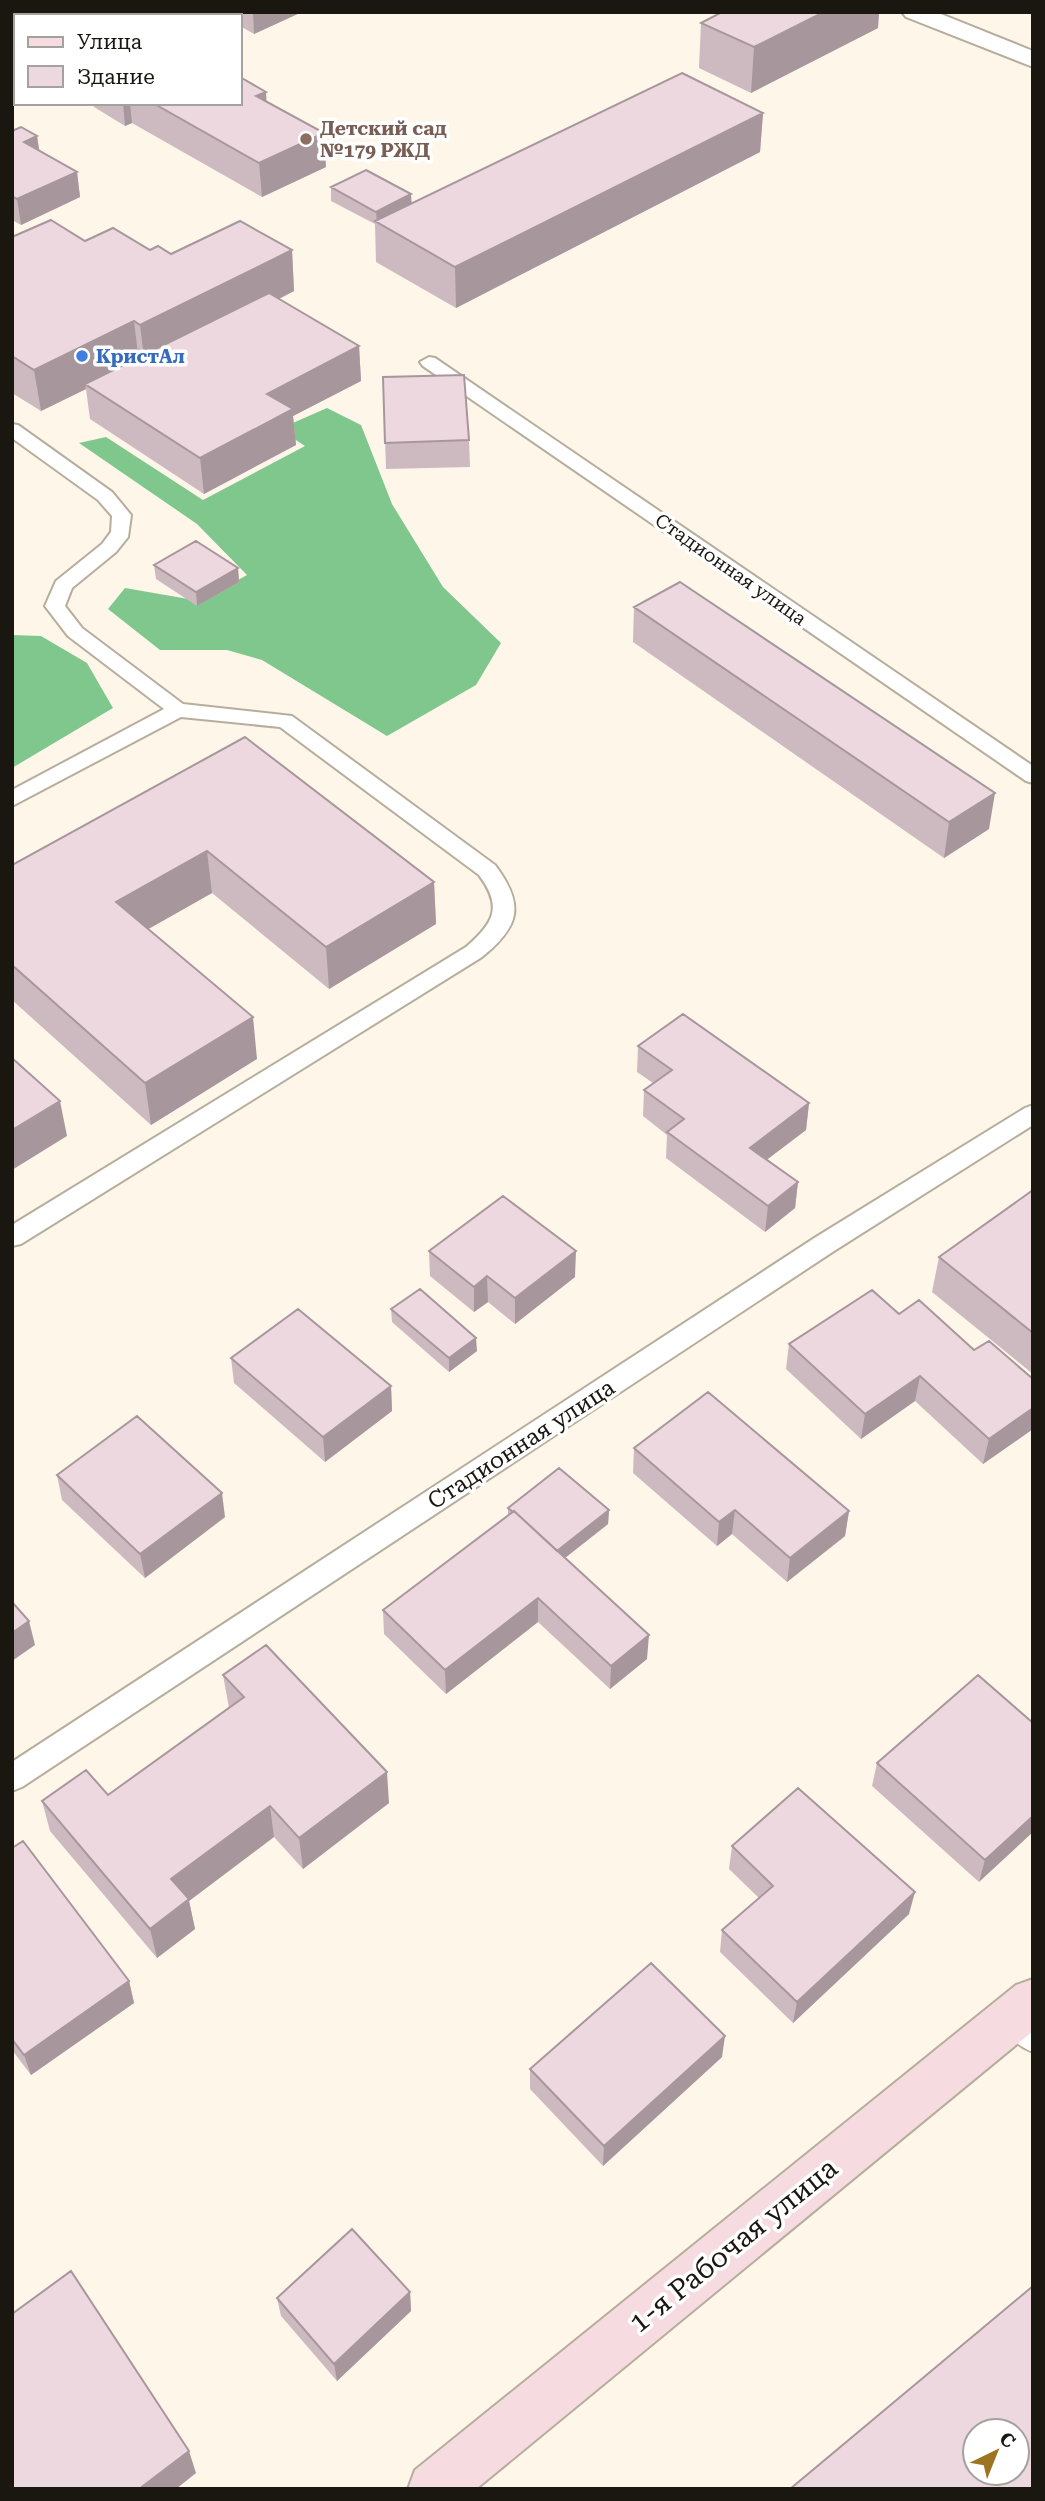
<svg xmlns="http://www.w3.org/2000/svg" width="1045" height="2501" font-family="'Roboto Serif',serif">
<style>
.forest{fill:#80c78d}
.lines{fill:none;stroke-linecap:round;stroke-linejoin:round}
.lane-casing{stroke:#b6ad9c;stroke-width:4}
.street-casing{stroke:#b6ad9c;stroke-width:4}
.secondary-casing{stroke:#b6ad9c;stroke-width:4}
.lane{fill:#fff;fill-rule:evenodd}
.street{fill:#fff;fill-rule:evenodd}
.secondary{fill:#f6dce1;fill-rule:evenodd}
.wall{fill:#cdbac1}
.shaded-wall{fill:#a7979d}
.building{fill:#eed8e0;stroke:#a7979d;stroke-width:2;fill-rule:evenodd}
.education-dot{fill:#8d6e63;stroke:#fff;stroke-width:2.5}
.shop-dot{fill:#3f7fe0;stroke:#fff;stroke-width:2.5}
.labels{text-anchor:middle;stroke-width:7;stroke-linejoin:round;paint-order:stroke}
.far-education-label{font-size:19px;font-weight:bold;fill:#785e54;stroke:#fff;text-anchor:start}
.far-shop-label{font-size:19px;font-weight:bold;fill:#366cbe;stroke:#fff;text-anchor:start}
.far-street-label{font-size:19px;fill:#1a1610;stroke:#fff}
.street-label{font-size:23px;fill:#1a1610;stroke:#fff}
.near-street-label{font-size:28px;fill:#1a1610;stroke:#fff}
</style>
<rect width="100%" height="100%" fill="#fef6e8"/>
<path class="forest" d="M327,408L361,425L392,504L443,587L501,643L476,685L387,736L262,660L227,650H160L108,609L125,588L200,601L247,575L197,524L79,443L106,437L203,500L305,446L279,429Z
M12,635L41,636L87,663L113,708L12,768Z"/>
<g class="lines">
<g class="lane-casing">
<path id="lane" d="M429,357L435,358L1033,766V783L1026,781L423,366L420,362Z
M12,424L18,425L112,492L131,515L128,537L116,552L72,588L65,606L82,628L183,704L292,716L495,865C525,905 520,926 482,957L21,1244L12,1246V1225L466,947C494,923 503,907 479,875L280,727L181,717L12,806V790L164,709L68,636L45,606L56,581L102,544L111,532L112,516L98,500L12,438Z
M1033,1105V1125L834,1251L22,1787L12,1791V1762L816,1237L1025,1108Z
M1012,2003L1023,2007L1033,2017V2052C1017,2046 1004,2033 997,2017L1001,2007Z"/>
</g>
<g class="street-casing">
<path id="street" d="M902,12H936L1033,51V67L906,17Z"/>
</g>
<g class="secondary-casing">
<path id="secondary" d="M126,12H156L153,16H123Z
M16,56V70L12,71V57Z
M1033,1979V2031L476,2489H408L415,2470L1016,1985Z"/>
</g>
<use href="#lane" class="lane"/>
<use href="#street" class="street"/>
<use href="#secondary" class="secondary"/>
</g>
<path class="wall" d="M212,12H302L254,34L240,26V16H219Z
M722,12H879L878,28L751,93L699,68L701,23Z
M267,101L326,167L262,197L132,123L125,126L94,107L93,103H240Z
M763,113L760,152L456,308L376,262L375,224L331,201V187L412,203Z
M12,131L37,136L39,150L77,172L80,197L21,225L12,220Z
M12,237L85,241L171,254L292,250L294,291L279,299L359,346L361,381L293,416L296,445L204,494L90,419L86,389L41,411L12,393Z
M383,377L469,440L470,467L386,469Z
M154,565L238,568L239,582L197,606L156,579Z
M634,607L989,829L944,858L633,642Z
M245,737L434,882L436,924L329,989L212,893L148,929L257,1059L151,1125L12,1000V865Z
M638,1046L809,1103L806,1130L767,1159L798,1182L795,1208L765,1232L666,1158L667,1135L643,1116L644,1090L653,1083L637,1072Z
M1033,1190V1374L932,1292L939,1257Z
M429,1251L575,1277L515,1324L488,1302L474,1312L430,1276Z
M391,1309L477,1351L449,1372L392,1322Z
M899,1314L1033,1379V1429L983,1464L915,1401L861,1439L786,1369L789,1344Z
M231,1358L391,1386L392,1411L325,1462L234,1383Z
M634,1448L849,1511L845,1536L787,1582L732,1534L717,1546L633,1473Z
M57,1475L225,1517L145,1578L62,1500Z
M508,1508L609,1510L608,1524L565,1558L647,1659L610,1689L538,1622L446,1694L384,1634L383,1610L508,1516Z
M223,1675L389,1803L303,1869L274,1837L189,1901L195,1929L157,1958L50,1831L42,1801L108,1795L229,1708Z
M1033,1723L979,1882L872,1786L877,1763Z
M732,1846L909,1914L793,2023L720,1952L722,1930L759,1898L729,1869Z
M12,1848L129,1981L134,2003L31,2075L12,2050Z
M722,2057L603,2166L530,2089V2069Z
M410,2292L411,2311L337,2381L281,2316L277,2298Z"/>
<path class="shaded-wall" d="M253,12H302L254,34Z
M824,12H879L878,28L751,93L754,47Z
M266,92L268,125L256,96Z
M123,103H130L132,123L125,126Z
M763,113L760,152L456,308L455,267Z
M324,133L326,167L262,197L259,163Z
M37,136L41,161L24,142Z
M77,172L80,197L21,225L17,199Z
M411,194L412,208L377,223L376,212Z
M292,250L294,291L145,366L140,325Z
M134,321L139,362L85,384L86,389L41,411L34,370Z
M359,346L361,381L293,416L296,445L204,494L200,458L267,394Z
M238,568L239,582L197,606L196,592Z
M995,793L989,829L944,858L949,822Z
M207,851L212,893L122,944L116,902Z
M434,882L436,924L329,989L326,947Z
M253,1017L257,1059L151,1125L145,1083Z
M60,1101L67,1136L12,1170V1130Z
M809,1103L806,1130L748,1174L750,1148Z
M798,1182L795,1208L765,1232L768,1206Z
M576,1251L575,1277L515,1324V1298Z
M487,1276L488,1302L474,1312V1287Z
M476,1338L477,1351L449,1372V1358Z
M920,1376L915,1401L861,1439L865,1414Z
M391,1386L392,1411L325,1462L323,1437Z
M1033,1408V1429L983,1464L989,1439Z
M222,1493L225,1517L145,1578L140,1554Z
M609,1510L608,1524L556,1565V1552Z
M735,1510L732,1534L717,1546L719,1522Z
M849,1511L845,1536L787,1582L790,1558Z
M538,1598V1622L446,1694L445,1670Z
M29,1621L35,1645L12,1661V1633Z
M649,1635L647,1659L610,1689L611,1666Z
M387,1772L389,1803L303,1869L299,1838Z
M270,1806L274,1837L189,1901L195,1929L157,1958L150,1929L171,1879Z
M1033,1816V1832L979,1882L985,1860Z
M915,1892L909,1914L793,2023L797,2002Z
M129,1981L134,2003L31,2075L24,2055Z
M725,2036L722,2057L603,2166L604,2146Z
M410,2292L411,2311L337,2381L334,2364Z
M189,2451L196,2473L176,2489H139Z"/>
<path class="building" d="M722,12H824L754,47L701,23Z
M682,73L763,113L455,267L375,221Z
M240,77L266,92L256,96L324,133L259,163L153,103H240Z
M21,127L37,136L24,142L77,172L17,199L12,196V131Z
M366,170L411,194L376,212L331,187Z
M51,220L85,241L113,228L150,250L158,246L171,254L240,221L292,250L140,325L134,321L34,370L12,356V237Z
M269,293L359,346L267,394L293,409L200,458L85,384Z
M464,375L469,440L385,443L383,377Z
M196,541L238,568L196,592L154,565Z
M680,582L995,793L949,822L634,607Z
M245,737L434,882L326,947L207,851L116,902L253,1017L145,1083L12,965V865Z
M683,1014L809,1103L750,1148L798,1182L768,1206L667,1132L684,1119L644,1090L672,1070L638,1046Z
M12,1058L60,1101L12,1130Z
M1033,1190V1333L939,1257Z
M503,1196L576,1251L515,1298L487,1276L474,1287L429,1251Z
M420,1289L476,1338L449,1358L391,1309Z
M872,1290L899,1314L919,1300L974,1350L989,1341L1033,1379V1408L989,1439L920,1376L865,1414L789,1344Z
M298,1309L391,1386L323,1437L231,1358Z
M708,1392L849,1511L790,1558L735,1510L719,1522L634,1448Z
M137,1416L222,1493L140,1554L57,1475Z
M559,1468L609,1510L557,1551L514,1511L513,1512L508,1508Z
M514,1511L649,1635L611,1666L538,1598L445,1670L383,1610Z
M12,1602L29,1621L12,1633Z
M266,1645L387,1772L299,1838L270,1806L171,1879L189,1899L150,1929L42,1801L86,1770L108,1795L244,1697L223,1675Z
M978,1675L1033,1723V1816L985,1860L877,1763Z
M798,1788L915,1892L797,2002L722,1930L773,1886L732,1846Z
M23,1841L129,1981L24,2055L12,2039V1848Z
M651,1963L725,2036L604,2146L530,2069Z
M352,2229L410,2292L334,2364L277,2298Z
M71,2271L189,2451L139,2489H12V2314Z
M1033,2286V2489H790ZM975,2431H1017V2473H975Z"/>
<circle class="education-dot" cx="306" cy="139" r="7"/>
<circle class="shop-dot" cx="82" cy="356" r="7"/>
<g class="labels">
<g class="far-education-label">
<text x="320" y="135">Детский сад<tspan x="320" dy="22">№179 РЖД</tspan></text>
</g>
<g class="far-shop-label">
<text x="96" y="363">КристАл</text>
</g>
<g class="far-street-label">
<text transform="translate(731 569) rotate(35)" y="7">Стадионная улица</text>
</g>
<g class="street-label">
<text transform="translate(521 1444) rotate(-33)" y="8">Стадионная улица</text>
</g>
<g class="near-street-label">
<text transform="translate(733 2245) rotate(-39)" y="10">1-я Рабочая улица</text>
</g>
</g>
<rect width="1045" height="2501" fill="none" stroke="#1a1610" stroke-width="28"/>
<rect x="14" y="14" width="228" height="91" fill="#ffffff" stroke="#a3a29f" stroke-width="2"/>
<rect x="28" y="37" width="35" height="10" fill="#f6dce1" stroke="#a3a29f" stroke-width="2"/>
<text x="77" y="49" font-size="21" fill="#1a1610">Улица</text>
<rect x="28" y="66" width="35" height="21" fill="#eed8e0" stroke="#a3a29f" stroke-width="2"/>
<text x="77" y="84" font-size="21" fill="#1a1610">Здание</text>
<g transform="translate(996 2452) rotate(43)"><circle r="33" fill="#ffffff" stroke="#a3a29f" stroke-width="2"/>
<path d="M0-5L12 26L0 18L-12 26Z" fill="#9d7522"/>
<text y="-10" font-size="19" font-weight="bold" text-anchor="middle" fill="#1a1610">С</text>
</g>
</svg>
